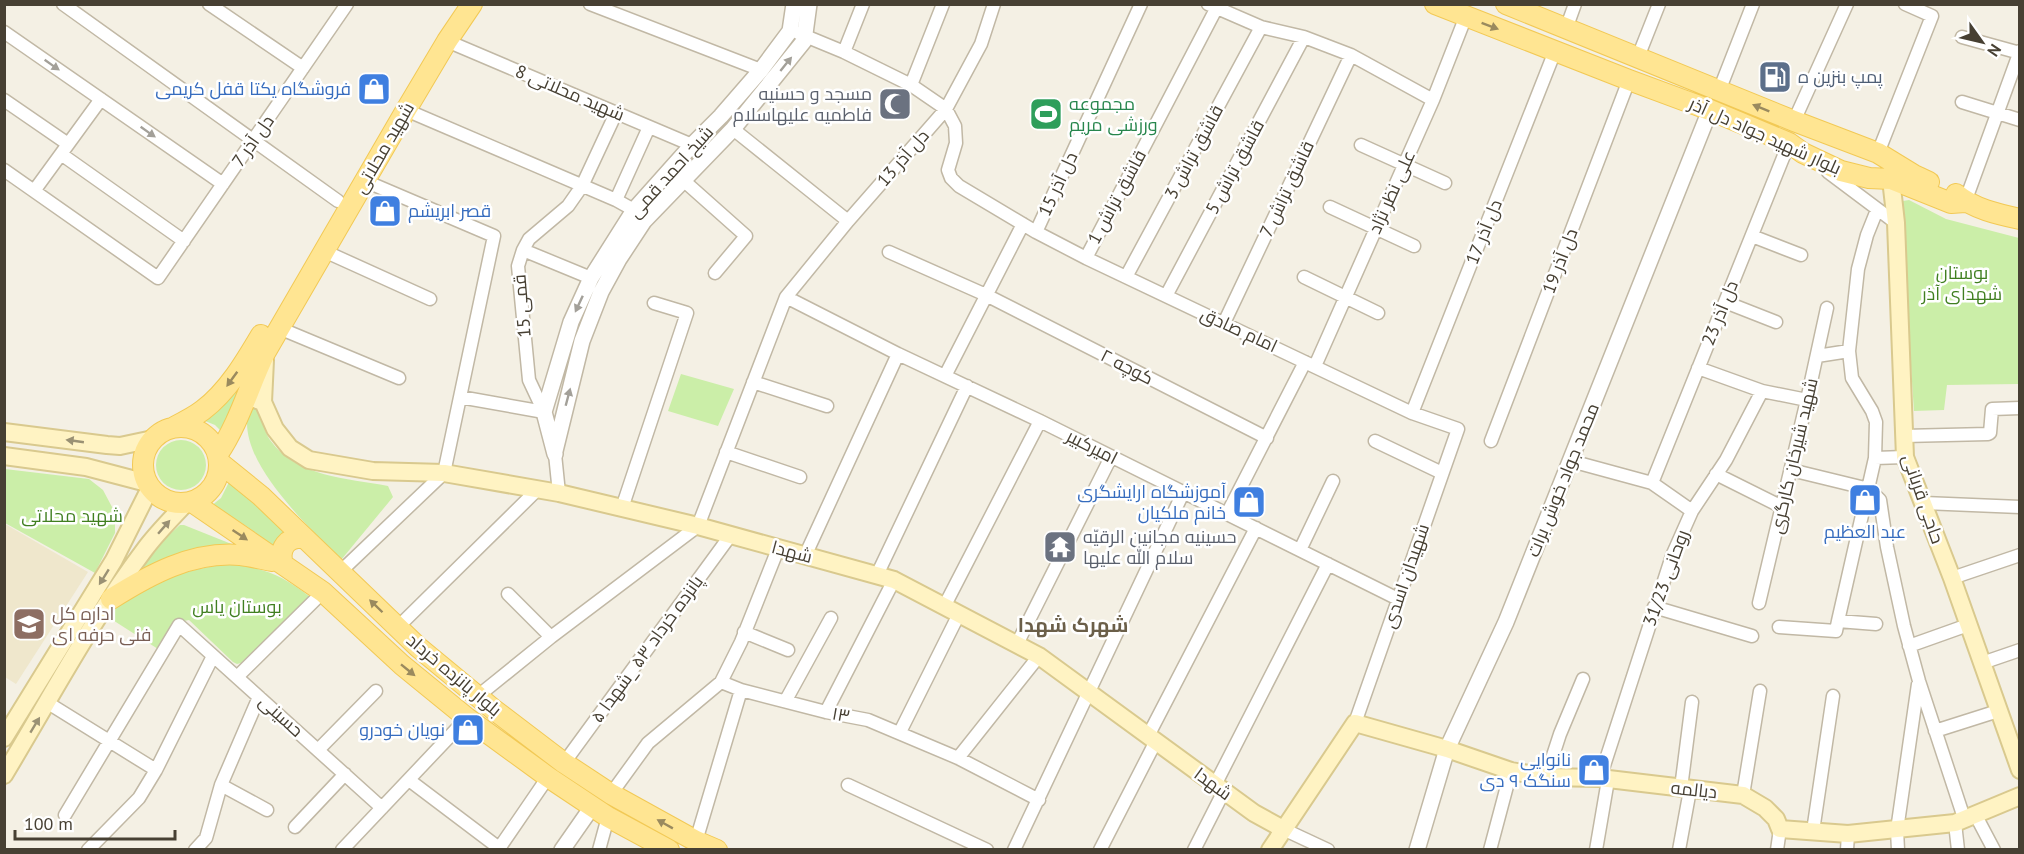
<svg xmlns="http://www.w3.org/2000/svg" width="2024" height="854" font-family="'PT Sans',Cairo,sans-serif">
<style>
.education{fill:#efe7cc}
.green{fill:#cbeea8}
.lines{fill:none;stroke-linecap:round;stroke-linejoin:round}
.minor-casing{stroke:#c1b8a5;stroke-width:15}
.tertiary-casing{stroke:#c1b8a5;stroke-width:18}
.secondary-casing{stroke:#d9c98e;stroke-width:20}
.primary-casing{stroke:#f2c955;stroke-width:22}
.minor{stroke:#fff;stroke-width:12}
.tertiary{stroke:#fff;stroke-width:15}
.secondary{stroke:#fff3c3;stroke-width:16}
.primary{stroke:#ffe592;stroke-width:20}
.oneway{fill:#9a8a5e}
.oneway2{fill:#a3a099}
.oneway3{fill:#9a9174}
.labels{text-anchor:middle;stroke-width:5;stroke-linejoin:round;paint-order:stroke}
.service-label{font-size:18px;fill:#4e5e75;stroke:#fff;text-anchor:start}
.shop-label{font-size:18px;fill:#366cbe;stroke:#fff;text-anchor:end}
.street-label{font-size:18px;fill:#474033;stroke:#fff}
.worship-label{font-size:18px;fill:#5b616d;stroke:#fff;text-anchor:end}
.leisure-label{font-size:18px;fill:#27864d;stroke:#fff;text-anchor:start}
.park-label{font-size:18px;fill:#407f20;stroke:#fff}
.education-label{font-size:18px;fill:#785e54;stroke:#fff;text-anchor:start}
.neighbourhood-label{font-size:20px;font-weight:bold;fill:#6b5f49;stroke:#fff}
</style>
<rect width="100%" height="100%" fill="#f4f0e4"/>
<path class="education" d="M5,524L88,572L16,684L5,677Z"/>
<path class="green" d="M1909,200L1946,219L2019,238V384L1947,385L1944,410L1914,411L1900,205L1903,201Z
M249,366L225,435L215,425L200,419Z
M681,374L734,389L718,426L668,411Z
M252,402C263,412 262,429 270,440C296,477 347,478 388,486L393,497L341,560C309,526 226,453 252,402Z
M156 465a25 25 0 1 1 50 0a25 25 0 1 1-50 0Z
M5,469L89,479L103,490L112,507L115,520V533L95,573L5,523Z
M232,476L294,533L272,546C254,530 233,516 211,506L221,498Z
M180,525H184L239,547L144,568L142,565L160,543Z
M226,564C262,567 282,575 310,597L241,663L237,664L233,662L189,620L174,623L158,649L108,617C112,612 116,607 121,603C149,578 191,570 226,564Z"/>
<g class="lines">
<g class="minor-casing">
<path id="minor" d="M63,4L338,201
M209,4L303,68
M590,4L761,70
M1208,4L1261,27L1304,37L1351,55L1433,100
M1566,29L1575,4
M4,32L223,184
M798,33L844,52L911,85L946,109L955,126L956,143L948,170L951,178L959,186L1036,232L1086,258L1412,413L1458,429L1355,723
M1962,37L2020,53
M447,41L692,145
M844,52L863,4
M1638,57L1659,4
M911,85L943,4
M1719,91L1753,4
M4,100L68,144
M1962,102L2020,120
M406,110L616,200L634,210
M1794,121L1847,4
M733,129L848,221
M1361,145L1445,183
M1878,153L1932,16L1905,4
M61,154L184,241
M4,170L158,278L347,4
M1828,172L1896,223
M683,180L746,236L715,273
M34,191L101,99
M616,200L649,127
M1965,202L2020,51
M1330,207L1414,246
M1036,232L1141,4
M1752,236L1801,255
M523,250L591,278
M324,251L430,299
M889,252L986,295L1267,438
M1086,258L1216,9
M1126,277L1261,27
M1304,277L1378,313
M1166,296L1304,37
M786,297L898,354L1040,421L1398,599
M1725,302L1776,322
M1224,323L1351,55
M279,328L399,378
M1817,356L1849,351
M1315,366L1433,100L1466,16
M1698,368L1762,391L1807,400
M945,376L1023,224
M753,382L827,406
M460,397L544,412
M544,412L529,380L518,266L523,250L529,239L568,206L582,186L616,113
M1412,413L1555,51
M1904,436L1988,434L1990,433L1992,409L2020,408
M1375,441L1442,473
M1491,441L1629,80
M726,452L800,477
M555,454L559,493
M1875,458L1905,457
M1571,461L1652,483L1692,511
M1791,470L1869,489L1880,500L1887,547L1904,626L1919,681L1964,818
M1716,474L1782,507
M1652,483L1789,143
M1924,503L2020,507
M622,508L687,313L654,303
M1227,514L1305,362
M1300,550L1333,481
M805,556L898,354
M340,572L444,473L494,236L365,181
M877,575L967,386
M1952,578L2020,555
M508,594L551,637
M1759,603L1807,400L1827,308
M945,605L1040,421
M1654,607L1752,636
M1838,621L1876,624
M398,627L538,489
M1779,627L1836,631L1838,621L1875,458L1876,422L1872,411L1852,378L1849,351L1858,269L1867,235L1877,210
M744,632L788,650
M1017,644L1111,457
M1909,646L1968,625
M1982,663L2020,650
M237,677L323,592
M721,682L741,690L826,712L868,720L958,758L1039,800
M478,696L551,637L698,526L786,297L848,221L946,109L981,44L994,4
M786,700L831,618
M48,703L156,770
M826,712L894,580
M1935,731L1998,711
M900,732L959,614
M1148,736L1256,528
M318,750L376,691
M958,758L1039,656
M564,763L730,536
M1546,777L1560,734L1583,679
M1600,778L1672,556L1692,511L1726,460L1762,391
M409,780L499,848
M221,785L267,810
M848,785L987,850
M1215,785L1328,564
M1681,788L1692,702
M611,794L648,743L721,682L741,642L778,549
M1743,795L1760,691
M1975,814L1994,850
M65,815L179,625L382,808
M1955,823L1958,850
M295,827L345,774
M1283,829L1328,850
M1813,831L1833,696
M696,841L741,690
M88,850L139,798L156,770L213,656
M195,850L206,838L221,785L259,697
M342,850L467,718
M498,850L548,777
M599,850L608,817
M1014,850L1183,493
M1100,850L1156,741
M1194,850L1224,791
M1490,850L1511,771
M1596,850L1608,780
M1679,850L1690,790
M1777,850L1780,829
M1847,850L1848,834
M1898,850L1897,830L1918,684"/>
</g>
<g class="tertiary-casing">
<path id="tertiary" d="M555,451L582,341L601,292L619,259L644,221L733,129L804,41L809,4
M555,454L544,412L571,322L591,278L634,210L692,145L721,116L761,70L790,31L794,4
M562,850L592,807
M1417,850L1447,749L1506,622L1710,110"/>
</g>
<g class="secondary-casing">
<path id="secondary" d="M1891,179L1896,223L1905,457L1952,578L2020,770
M254,399L263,402L265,360
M263,402L275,429L290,448L309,460L373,471L444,473L559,493L698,526L894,580L1039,656L1254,813L1283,829
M4,432L107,445L120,446L153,439
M4,456L86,467L147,483
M4,738L114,560L150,488
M4,775C50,699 92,619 145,549C157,533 172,518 185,504
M1270,850L1355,723L1447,749L1511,771L1546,777L1600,778L1743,795L1765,808L1776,819L1780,829L1848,834L1955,823L2020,796"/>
</g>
<g class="primary-casing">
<path id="primary" d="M1435,4L1629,80L1710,110L1789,143L1803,153L1841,171L1869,178L1891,179L1951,203L1965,202
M1506,4L1794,121L1878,153L1914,175L1929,182
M1956,194C1974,209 1997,214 2020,219
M143 465a38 38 0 1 1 76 0a38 38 0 1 1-76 0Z
M174,427C184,422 194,417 203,410C228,391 245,362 261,335
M218,454C239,423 249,386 265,353L406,110L447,41L472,4
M219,462L261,496L418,647L493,709L564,763L611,794L696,841L717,850
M192,502L323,592L402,665L467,718L548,777L608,817L669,850
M283,564C278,549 287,536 304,538
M111,599C149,575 192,551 240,555C250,556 261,559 272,561"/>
</g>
<use href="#minor" class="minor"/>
<use href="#tertiary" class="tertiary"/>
<use href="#secondary" class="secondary"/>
<use href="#primary" class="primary"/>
</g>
<defs><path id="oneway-solid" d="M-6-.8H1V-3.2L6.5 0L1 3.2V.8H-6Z" transform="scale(1.5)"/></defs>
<g class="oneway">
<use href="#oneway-solid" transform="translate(1490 26) rotate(21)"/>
<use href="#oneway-solid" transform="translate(1761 108) rotate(-158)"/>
<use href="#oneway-solid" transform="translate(232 379) rotate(126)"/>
<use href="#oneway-solid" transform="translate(240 535) rotate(34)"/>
<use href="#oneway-solid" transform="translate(376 606) rotate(-136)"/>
<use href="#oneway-solid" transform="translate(408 670) rotate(39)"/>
<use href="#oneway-solid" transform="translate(665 824) rotate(-151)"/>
</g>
<g class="oneway2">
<use href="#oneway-solid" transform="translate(786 64) rotate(-51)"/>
<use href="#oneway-solid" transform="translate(52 65) rotate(35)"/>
<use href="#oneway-solid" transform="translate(148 132) rotate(35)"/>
<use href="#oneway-solid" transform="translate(579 304) rotate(115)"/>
<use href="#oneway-solid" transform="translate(568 397) rotate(-75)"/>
</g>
<g class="oneway3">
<use href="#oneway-solid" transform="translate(75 441) rotate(-172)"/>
<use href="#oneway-solid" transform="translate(164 527) rotate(-49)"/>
<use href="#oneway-solid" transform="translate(104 577) rotate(122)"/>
<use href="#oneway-solid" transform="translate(35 725) rotate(-59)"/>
</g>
<defs>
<g id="fuel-square" transform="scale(1.725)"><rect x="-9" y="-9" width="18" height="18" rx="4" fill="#5c6f8a" stroke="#fff"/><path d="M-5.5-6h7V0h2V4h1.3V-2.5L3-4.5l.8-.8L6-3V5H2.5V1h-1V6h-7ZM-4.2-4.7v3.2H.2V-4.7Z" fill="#fff"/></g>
<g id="shop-square" transform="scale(1.725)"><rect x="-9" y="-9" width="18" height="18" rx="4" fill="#3f7fe0" stroke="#fff"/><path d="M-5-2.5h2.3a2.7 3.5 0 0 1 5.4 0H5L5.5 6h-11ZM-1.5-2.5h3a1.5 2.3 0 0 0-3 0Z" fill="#fff"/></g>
<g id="mosque-square" transform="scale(1.725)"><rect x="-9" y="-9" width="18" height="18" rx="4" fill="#6b7280" stroke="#fff"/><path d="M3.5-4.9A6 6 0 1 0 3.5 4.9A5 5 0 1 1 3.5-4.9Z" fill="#fff"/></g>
<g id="stadium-square" transform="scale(1.725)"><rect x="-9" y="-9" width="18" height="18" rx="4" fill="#2e9e5b" stroke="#fff"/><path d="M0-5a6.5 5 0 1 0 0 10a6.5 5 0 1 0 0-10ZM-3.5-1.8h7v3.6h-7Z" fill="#fff"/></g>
<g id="temple-square" transform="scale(1.725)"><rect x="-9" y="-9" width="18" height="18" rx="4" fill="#6b7280" stroke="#fff"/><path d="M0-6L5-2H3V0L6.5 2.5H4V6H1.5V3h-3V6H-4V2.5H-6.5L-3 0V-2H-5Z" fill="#fff"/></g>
<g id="school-square" transform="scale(1.725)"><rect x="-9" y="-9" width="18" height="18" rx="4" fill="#8d6e63" stroke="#fff"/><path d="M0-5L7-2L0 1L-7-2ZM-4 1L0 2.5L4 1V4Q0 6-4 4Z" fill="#fff"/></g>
</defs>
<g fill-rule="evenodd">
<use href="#fuel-square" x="1775" y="77"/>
<use href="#shop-square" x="374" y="89"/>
<use href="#mosque-square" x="895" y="104"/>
<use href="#stadium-square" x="1046" y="114"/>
<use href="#shop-square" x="385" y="211"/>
<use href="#shop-square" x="1865" y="500"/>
<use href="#shop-square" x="1249" y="502"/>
<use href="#temple-square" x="1060" y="547"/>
<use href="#school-square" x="29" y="624"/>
<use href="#shop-square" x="468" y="730"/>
<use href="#shop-square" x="1594" y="770"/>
</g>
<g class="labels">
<g class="service-label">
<text x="1798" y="83">پمپ بنزین ه</text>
</g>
<g class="shop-label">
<text x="351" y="95">فروشگاه یکتا قفل کریمی</text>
<text x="408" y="217" text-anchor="start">قصر ابریشم</text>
<text x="1226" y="498">آموزشگاه ارایشگری<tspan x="1226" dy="21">خانم ملکیان</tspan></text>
<text x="1865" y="538" text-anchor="middle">عبد العظيم</text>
<text x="445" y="736">نویان خودرو</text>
<text x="1571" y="766">نانوایی<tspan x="1571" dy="21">سنگک ۹ دی</tspan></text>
</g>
<g class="street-label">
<text transform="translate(570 93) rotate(23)" y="6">شهید محلاتی 8</text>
<text transform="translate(1765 136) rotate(24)" y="6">بلوار شهید جواد دل آذر</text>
<text transform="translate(253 141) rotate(-55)" y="6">دل آذر 7</text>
<text transform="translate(384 148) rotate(-60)" y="6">شهید محلاتی</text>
<text transform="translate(1194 152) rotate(-62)" y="6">قاشق تراش 3</text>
<text transform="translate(903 158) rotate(-49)" y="6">دل آذر 13</text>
<text transform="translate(1235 167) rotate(-62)" y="6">قاشق تراش 5</text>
<text transform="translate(671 172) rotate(-48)" y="6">شیخ احمد قمی</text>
<text transform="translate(1058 184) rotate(-65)" y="6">دل آذر 15</text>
<text transform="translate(1287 189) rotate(-65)" y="6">قاشق تراش 7</text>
<text transform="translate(1392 192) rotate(-66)" y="6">علی نظر نژاد</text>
<text transform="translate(1117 197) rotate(-62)" y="6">قاشق تراش 1</text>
<text transform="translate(1484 232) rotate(-68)" y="6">دل آذر 17</text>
<text transform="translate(1560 261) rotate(-69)" y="6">دل آذر 19</text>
<text transform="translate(522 306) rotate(-95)" y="6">قمی 15</text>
<text transform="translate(1720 313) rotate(-68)" y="6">دل آذر 23</text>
<text transform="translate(1239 330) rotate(25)" y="6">امام صادق</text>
<text transform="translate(1127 367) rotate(27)" y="6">کوچه ۲</text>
<text transform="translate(1092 447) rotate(27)" y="6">امیرکبیر</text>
<text transform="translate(1794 456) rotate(-77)" y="6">شهید شیرخان کارگری</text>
<text transform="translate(1563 480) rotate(-68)" y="6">محمد جواد خوش برات</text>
<text transform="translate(1923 499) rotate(71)" y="6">حاجی قربانی</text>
<text transform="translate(792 552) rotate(15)" y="6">شهدا</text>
<text transform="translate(1406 576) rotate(-71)" y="6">شهیدان اسدی</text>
<text transform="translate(1666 578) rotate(-70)" y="6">روحانی 31/23</text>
<text transform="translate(647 649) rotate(-54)" y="6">پانزده خرداد ۵۳ _شهدا ۵</text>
<text transform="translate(454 675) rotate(40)" y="6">بلوار پانزده خرداد</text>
<text transform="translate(841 715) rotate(10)" y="6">۱۳</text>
<text transform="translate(281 716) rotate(42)" y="6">حسینی</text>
<text transform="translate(1213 784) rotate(36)" y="6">شهدا</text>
<text transform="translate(1694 790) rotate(6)" y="6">دیالمه</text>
</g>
<g class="worship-label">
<text x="872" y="100">مسجد و حسنیه<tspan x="872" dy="21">فاطمیه علیهاسلام</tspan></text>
<text x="1083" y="543" text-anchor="start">حسینیه مجانین الرقیّه<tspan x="1083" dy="21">سلام الله علیها</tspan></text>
</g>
<g class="leisure-label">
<text x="1069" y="110">مجموعه<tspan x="1069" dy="21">ورزشی مریم</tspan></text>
</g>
<g class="park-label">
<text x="1962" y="279">بوستان<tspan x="1962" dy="21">شهدای آذر</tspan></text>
<text x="72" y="522">شهید محلاتی</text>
<text x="237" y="613">بوستان یاس</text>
</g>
<g class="education-label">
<text x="52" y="620">اداره کل<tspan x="52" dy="21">فنی حرفه ای</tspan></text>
</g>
<g class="neighbourhood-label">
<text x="1073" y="632">شهرک شهدا</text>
</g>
</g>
<rect width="2024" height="854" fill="none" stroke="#474033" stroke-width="12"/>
<g transform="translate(1982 42) rotate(124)" stroke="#ffffff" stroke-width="4.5" paint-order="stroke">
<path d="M0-4.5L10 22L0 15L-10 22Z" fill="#474033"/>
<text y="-9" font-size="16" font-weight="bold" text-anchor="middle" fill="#474033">N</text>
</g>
<path d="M15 830v9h160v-9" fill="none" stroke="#474033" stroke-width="3"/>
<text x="24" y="830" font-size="18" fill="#474033" stroke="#ffffff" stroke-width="4.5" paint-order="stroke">100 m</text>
</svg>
